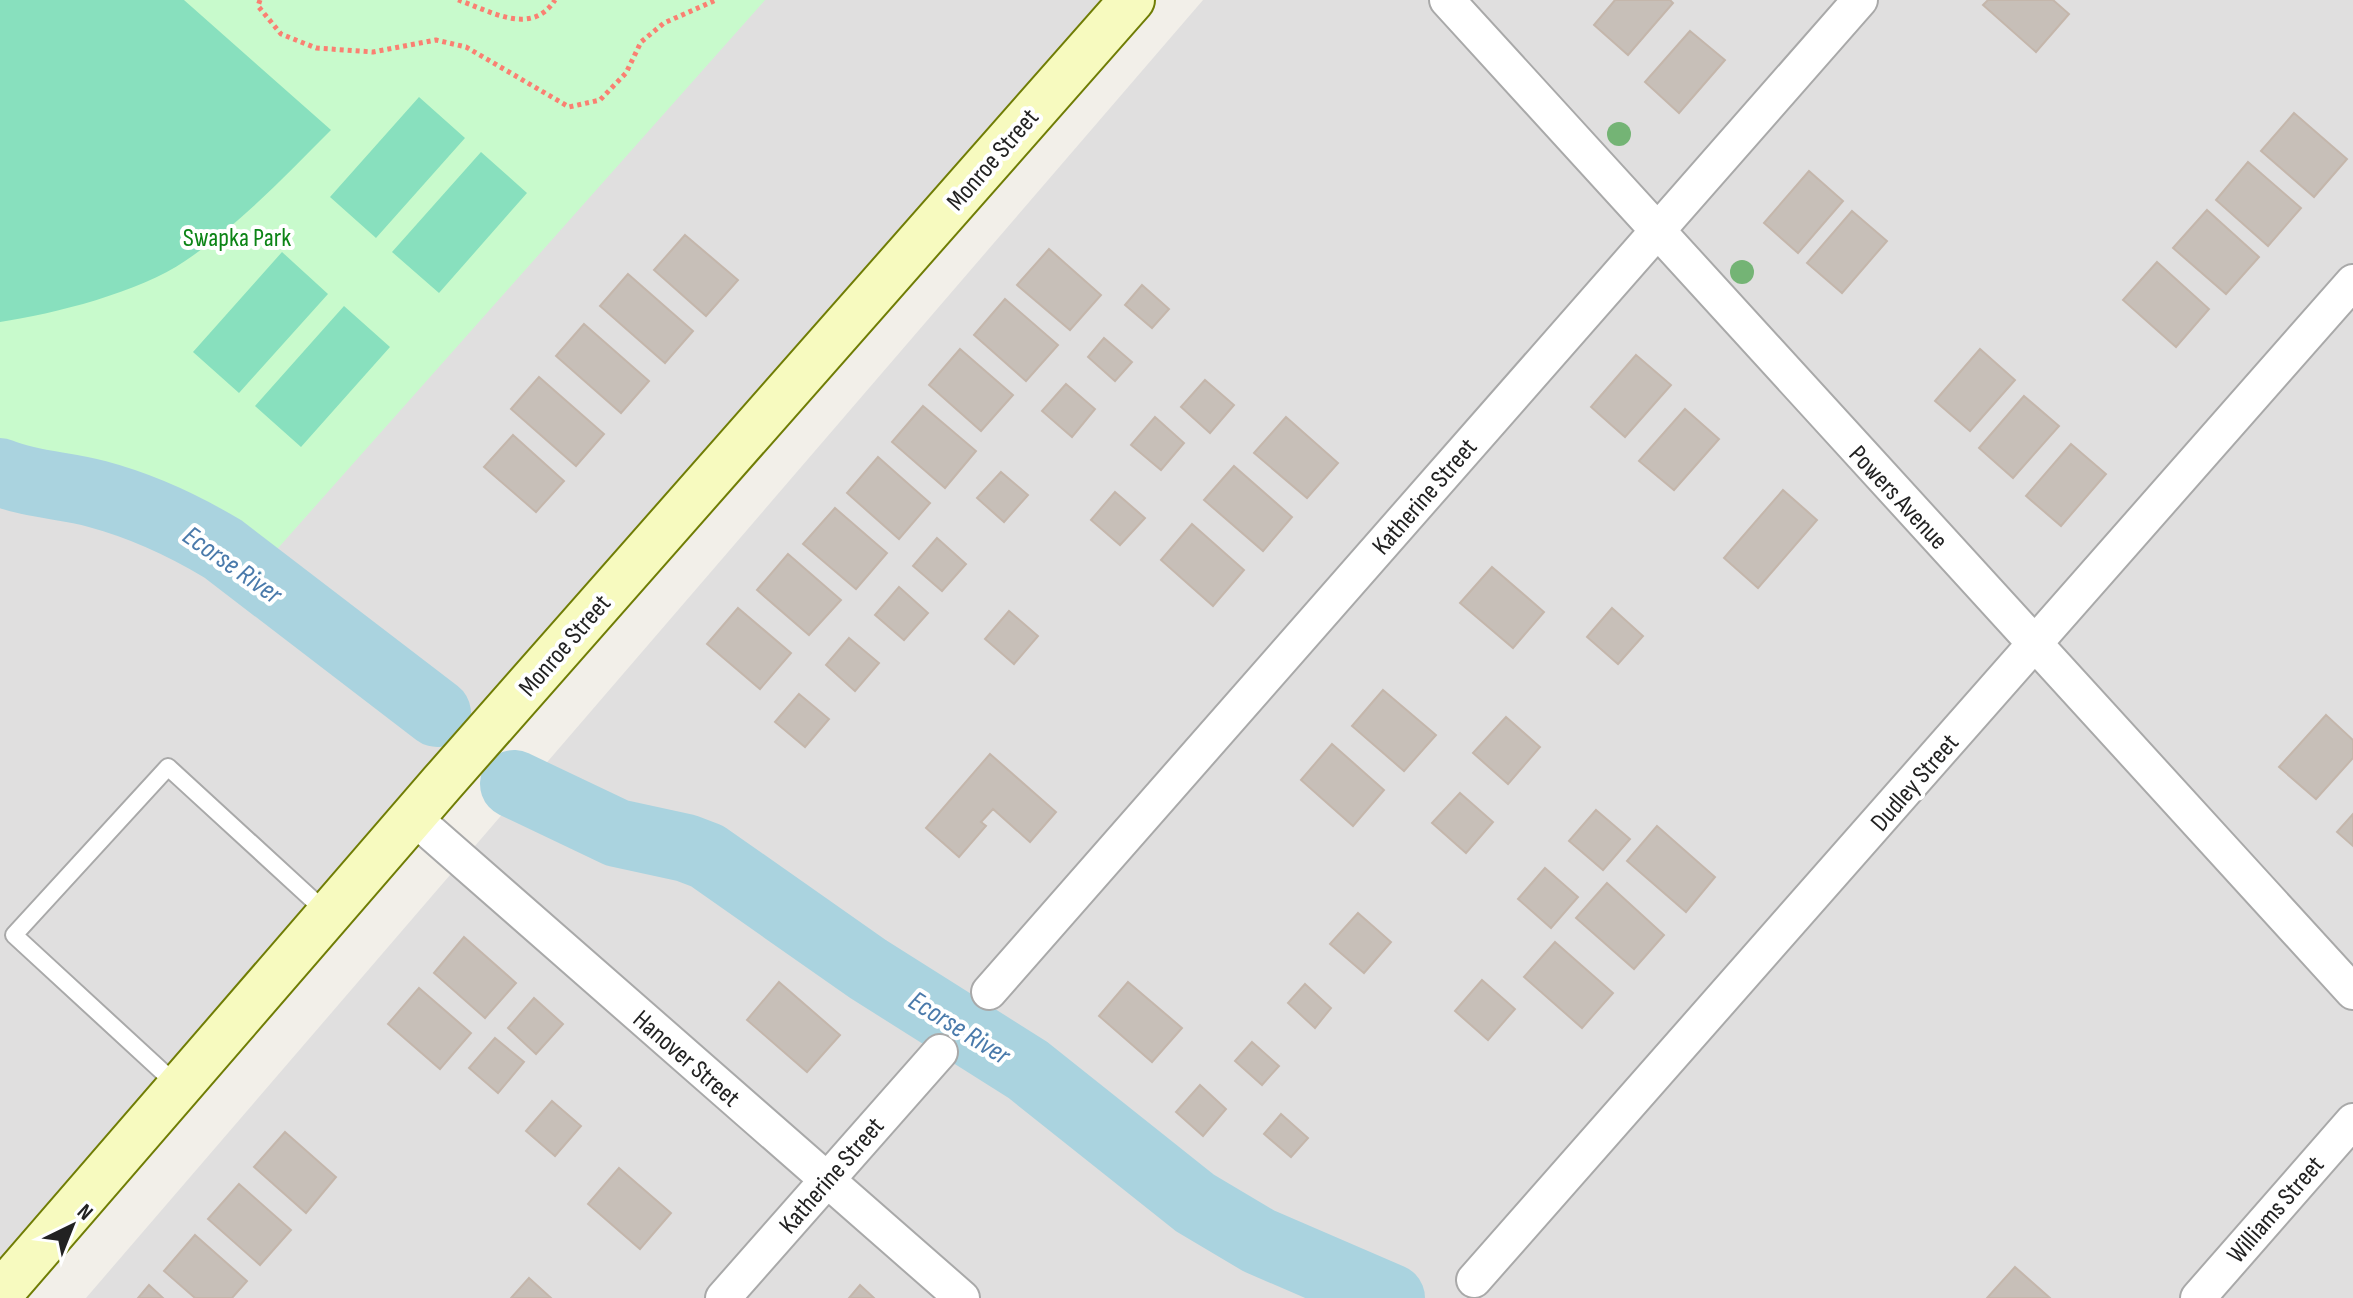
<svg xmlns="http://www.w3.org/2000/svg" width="2353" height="1298" font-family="'Sofia Sans Condensed',sans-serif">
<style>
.residential{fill:#e0dfdf}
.park{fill:#c8facc}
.pitch{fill:#88e0be}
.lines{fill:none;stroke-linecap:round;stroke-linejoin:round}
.river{stroke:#aad3df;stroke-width:68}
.building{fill:#c7bfb8;stroke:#c4b6ab;stroke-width:2}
.lane-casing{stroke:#a9a9a9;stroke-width:20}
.street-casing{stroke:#a9a9a9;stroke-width:38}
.secondary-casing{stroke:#707d05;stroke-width:48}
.path{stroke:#fa8072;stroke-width:5;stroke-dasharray:4 4;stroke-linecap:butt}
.lane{stroke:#fff;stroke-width:16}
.street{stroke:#fff;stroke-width:34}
.secondary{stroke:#f7fabf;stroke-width:44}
.tree{fill:#74b475}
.labels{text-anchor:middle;stroke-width:8;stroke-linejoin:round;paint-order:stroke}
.street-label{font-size:26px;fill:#222;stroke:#fff}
.park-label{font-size:26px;fill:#0c8416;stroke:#fff}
.water-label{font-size:28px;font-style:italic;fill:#4a7aab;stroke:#fff}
</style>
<rect width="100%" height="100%" fill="#f2efe9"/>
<path class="residential" d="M0,0H1133L0,1295Z
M1203,0H2353V1298H86Z"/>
<path class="park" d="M0,0H765L255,574C207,536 156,509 96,493C64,485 31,484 0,472Z"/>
<path class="pitch" d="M0,0H184L331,130C285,176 239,225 185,261C140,292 54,314 0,322Z
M419,97L465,138L376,238L330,197Z
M481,152L527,193L439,293L392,252Z
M282,252L328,294L239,393L193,352Z
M344,306L390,347L301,447L255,406Z"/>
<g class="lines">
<path class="river" d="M0,472C31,485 65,485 97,494C142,506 183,525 223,549L437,713
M514,784L617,833L686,848L707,856L868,969L1028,1070L1195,1203L1259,1241L1391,1298"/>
</g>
<path class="building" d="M1615,0H1670L1673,3L1628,55L1594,25Z
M1988,0H2053L2069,14L2036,52L1983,5Z
M1690,31L1725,60L1679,113L1645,82Z
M2294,113L2347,159L2314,197L2261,151Z
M2248,162L2301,208L2268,246L2216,200Z
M1809,171L1843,201L1798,253L1764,223Z
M2207,210L2259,257L2226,294L2173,248Z
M1852,211L1887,241L1842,293L1807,263Z
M685,235L738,280L706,316L654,270Z
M1049,249L1101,295L1070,330L1017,285Z
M2157,262L2209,309L2176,347L2123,300Z
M628,274L693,331L665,363L600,306Z
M1142,285L1169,309L1152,328L1125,305Z
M1005,299L1058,345L1026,381L974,335Z
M584,324L649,381L621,413L556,356Z
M1104,338L1132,362L1115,381L1088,357Z
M960,349L1013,395L981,431L929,385Z
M1980,349L2015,380L1970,431L1935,401Z
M1636,355L1671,385L1625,437L1591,407Z
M539,377L604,434L576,466L511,409Z
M1205,380L1234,405L1210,433L1181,407Z
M1066,384L1095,409L1072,437L1042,411Z
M2024,396L2059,426L2013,478L1979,448Z
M923,406L976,451L945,488L892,442Z
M1685,409L1719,439L1674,490L1639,461Z
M1155,417L1184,443L1161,470L1131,445Z
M1286,417L1338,463L1307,498L1254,453Z
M513,435L564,481L536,512L484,467Z
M2071,444L2106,474L2061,526L2026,496Z
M878,457L930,503L899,539L847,493Z
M1234,466L1292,517L1263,551L1204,500Z
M1001,472L1028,495L1004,522L977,498Z
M1783,490L1817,520L1758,588L1724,558Z
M1115,492L1145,518L1120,545L1091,520Z
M835,508L887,553L856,589L803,544Z
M1192,524L1244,570L1213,606L1161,560Z
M937,538L966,564L942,591L913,566Z
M788,554L841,600L809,635L757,590Z
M1492,567L1544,612L1513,648L1460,603Z
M899,587L928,613L904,640L875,615Z
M738,608L791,653L760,689L707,644Z
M1612,608L1643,636L1618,664L1587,637Z
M1009,611L1038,636L1014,664L985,639Z
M849,638L879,663L855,691L826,665Z
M1383,690L1436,735L1404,771L1352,726Z
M799,694L829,719L805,747L775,722Z
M2326,715L2353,740V758L2316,799L2279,767Z
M1506,717L1540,747L1508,784L1473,753Z
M1332,744L1384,790L1353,826L1301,780Z
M990,754L1056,812L1030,842L993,809L981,822L986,826L959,857L926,828Z
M1460,793L1493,822L1466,853L1432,823Z
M1596,810L1630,839L1603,870L1569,841Z
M2353,814V846L2337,832Z
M1657,826L1715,877L1686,912L1627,861Z
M1545,868L1578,897L1551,928L1518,899Z
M1607,883L1664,935L1634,969L1576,918Z
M1358,913L1391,942L1364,973L1330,944Z
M464,937L516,983L485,1018L434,973Z
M1555,942L1613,993L1582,1028L1524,977Z
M1482,980L1515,1009L1488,1040L1455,1011Z
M779,982L840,1035L807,1072L747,1020Z
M1128,982L1182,1028L1152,1062L1099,1016Z
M1305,984L1331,1008L1315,1028L1288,1003Z
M419,988L471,1033L440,1069L388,1024Z
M534,998L563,1024L536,1054L508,1028Z
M495,1038L524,1062L498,1093L469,1068Z
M1252,1042L1279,1066L1262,1085L1235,1061Z
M1200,1085L1226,1109L1203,1136L1176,1112Z
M552,1101L581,1126L555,1156L526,1131Z
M1281,1114L1308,1138L1291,1157L1264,1134Z
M285,1132L336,1177L306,1213L254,1167Z
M619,1168L671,1213L640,1249L588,1204Z
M239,1184L291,1230L260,1265L208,1219Z
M195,1235L247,1281L232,1298H195L164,1271Z
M2015,1267L2050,1298H1987Z
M529,1278L551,1298H511Z
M149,1285L163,1298H138Z
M860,1285L874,1298H849Z"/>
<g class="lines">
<g class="lane-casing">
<path id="lane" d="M178,1086L14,935L168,767L326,912"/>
</g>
<g class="street-casing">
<path id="street" d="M1447,0L2353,992
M413,817L962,1298
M989,992L1860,0
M1474,1280L2353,282
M723,1298L940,1052
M2198,1298L2353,1121"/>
</g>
<g class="secondary-casing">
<path id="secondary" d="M0,1294L442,783L1132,0"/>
</g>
<path class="path" d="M260,0L258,6L281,34L316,48L373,52L436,40L466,47L569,107L600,100L626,73L641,42L664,23L716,0
M458,0C491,11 531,37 555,0"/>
<use href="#lane" class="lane"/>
<use href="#street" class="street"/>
<use href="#secondary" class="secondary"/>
</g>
<g class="tree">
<circle cx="1619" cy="134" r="12"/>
<circle cx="1742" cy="272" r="12"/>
</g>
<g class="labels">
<g class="street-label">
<text transform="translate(992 159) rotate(-49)" y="9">Monroe Street</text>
<text transform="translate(1424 496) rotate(-49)" y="9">Katherine Street</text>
<text transform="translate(1899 497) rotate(47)" y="9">Powers Avenue</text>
<text transform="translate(564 645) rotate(-49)" y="9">Monroe Street</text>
<text transform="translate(1914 782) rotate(-49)" y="9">Dudley Street</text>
<text transform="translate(687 1058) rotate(41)" y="9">Hanover Street</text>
<text transform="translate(831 1175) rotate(-49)" y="9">Katherine Street</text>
<text transform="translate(2275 1209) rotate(-49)" y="9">Williams Street</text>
</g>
<g class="park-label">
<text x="237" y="246">Swapka Park</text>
</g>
<g class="water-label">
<text transform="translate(233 564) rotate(35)" y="10">Ecorse River</text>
<text transform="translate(960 1027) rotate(32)" y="10">Ecorse River</text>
</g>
</g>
<g transform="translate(72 1226) rotate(43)" stroke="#ffffff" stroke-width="6" paint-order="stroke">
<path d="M0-6L14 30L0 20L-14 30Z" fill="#222222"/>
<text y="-12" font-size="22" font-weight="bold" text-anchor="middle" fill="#222222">N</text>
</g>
</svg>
